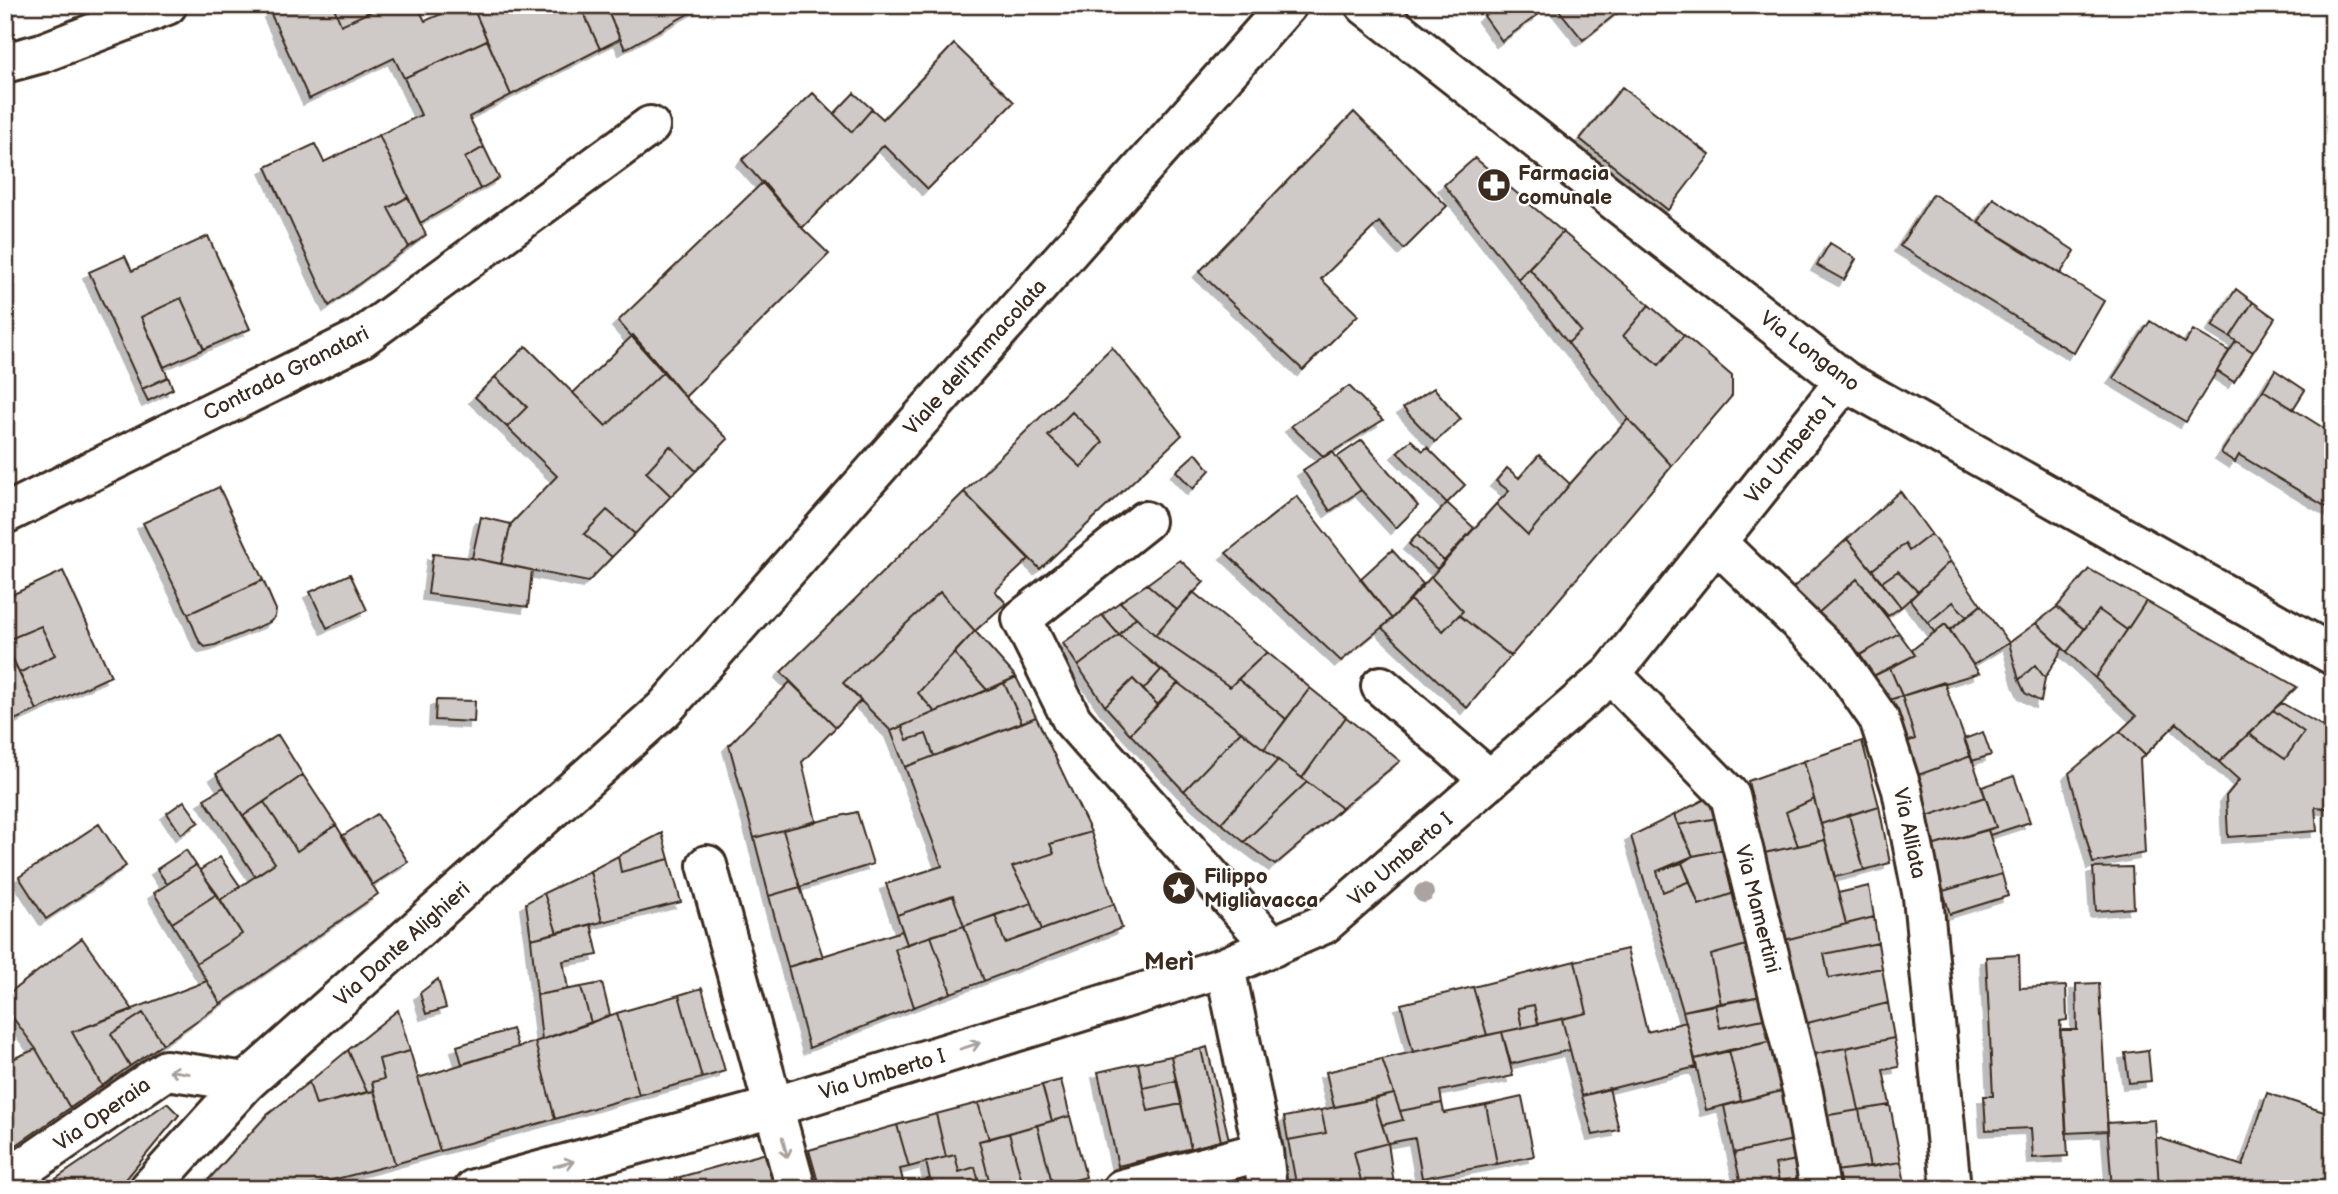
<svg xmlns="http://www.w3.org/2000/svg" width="2338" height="1194" font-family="'Balsamiq Sans',sans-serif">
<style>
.building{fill:#cfcac7;stroke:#3b2a1e;stroke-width:2;filter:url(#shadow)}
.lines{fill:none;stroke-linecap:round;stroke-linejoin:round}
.street-casing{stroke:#3b2a1e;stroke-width:44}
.secondary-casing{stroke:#3b2a1e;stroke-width:44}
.primary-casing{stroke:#3b2a1e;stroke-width:44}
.street{stroke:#fff;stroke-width:38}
.secondary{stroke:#fff;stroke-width:38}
.primary{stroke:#fff;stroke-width:38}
.tree{fill:#aaa39e}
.oneway{stroke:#a79f9a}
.labels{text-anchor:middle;stroke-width:5;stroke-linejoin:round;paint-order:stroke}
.poi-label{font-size:21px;font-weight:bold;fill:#3b2a1e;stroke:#fff;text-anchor:start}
.street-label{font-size:21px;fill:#3b2a1e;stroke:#fff}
.quarter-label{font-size:24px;font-weight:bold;fill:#3b2a1e;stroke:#fff}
</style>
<defs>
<filter id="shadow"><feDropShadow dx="-6" dy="6" stdDeviation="0" flood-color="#0004"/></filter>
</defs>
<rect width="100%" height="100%" fill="#fff"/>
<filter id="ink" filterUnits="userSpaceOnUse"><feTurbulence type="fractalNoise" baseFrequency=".0143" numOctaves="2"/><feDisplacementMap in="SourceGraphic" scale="14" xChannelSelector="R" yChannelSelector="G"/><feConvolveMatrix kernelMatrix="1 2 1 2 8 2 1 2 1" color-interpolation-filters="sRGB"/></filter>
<g filter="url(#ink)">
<path class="building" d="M287,5H333L341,25L372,11L370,5H417L425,21L462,5H472L487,40L404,78L394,58L309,99L270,12Z
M333,5H370L372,11L341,25Z
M472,5H580L600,49L511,95Z
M580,5H605L620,39L600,49Z
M605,5H704L625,49Z
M1499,5H1533L1539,14L1502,41L1484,16Z
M1555,5H1627L1583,40Z
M487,40L511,95L469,117L484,147L465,158L480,189L420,223L379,135L421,115L404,78Z
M954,44L1014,102L928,189L884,145L802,228L742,160L813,93L852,132L872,109L883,119Z
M1622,87L1710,155L1668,210L1580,139Z
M854,93L872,109L852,132L834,114Z
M1354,112L1447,206L1404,249L1379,222L1321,279L1358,315L1303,370L1199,272Z
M379,135L408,197L388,208L409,247L329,306L266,167L315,144L324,162Z
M484,147L499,178L480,189L465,158Z
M1475,158L1563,232L1518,279L1444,185Z
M763,182L802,228L829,254L685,397L618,321Z
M1933,194L2104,301L2074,353L1900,246Z
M408,197L426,235L409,247L388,208Z
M1993,198L2075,251L2060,274L1978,223Z
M1563,232L1649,305L1623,336L1659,365L1684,335L1732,376V396L1672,466L1628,419L1568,343L1581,331L1529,268Z
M208,236L250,329L204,349L181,298L141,317L168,377L142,389L89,272L125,256L132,271Z
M1830,243L1856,259L1844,280L1817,265Z
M1529,268L1581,331L1568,343L1518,279Z
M2236,289L2253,302L2230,337L2212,326Z
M181,298L204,349L164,367L141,317Z
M2253,302L2275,318L2253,352L2230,337Z
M1649,305L1684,335L1659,365L1623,336Z
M2150,321L2185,343L2193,330L2229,351L2186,422L2113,378Z
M633,335L664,371L606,426L573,393Z
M2236,341L2253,352L2234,382L2217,371Z
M526,346L606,426L664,371L685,397L728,439L696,471L670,446L646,472L671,496L635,534L607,510L584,534L612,557L588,582L501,564L511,524L557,476L507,427L527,407L495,377Z
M1112,347L1182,435L1040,569L964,492Z
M2275,370L2305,390L2293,409L2263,390Z
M168,377L173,389L148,401L142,389Z
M495,377L527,407L507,427L475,397Z
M1349,386L1383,420L1324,457L1291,426Z
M1434,388L1461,419L1435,442L1403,408Z
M2263,390L2333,434V511L2239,455L2235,462L2221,453Z
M1072,412L1103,442L1081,467L1048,436Z
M1628,419L1672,466L1511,656L1459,615L1463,611L1431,577L1496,504L1528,535L1570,484Z
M1362,440L1418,506L1396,528L1361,490L1337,457Z
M1411,440L1423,451L1427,447L1465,485L1447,503L1397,452Z
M670,446L696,471L671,496L646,472Z
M1332,451L1361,490L1330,511L1303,470Z
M1196,453L1210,470L1193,489L1176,471Z
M1539,455L1570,484L1528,535L1496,504L1509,491L1496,481L1507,468L1519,478Z
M219,487L263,580L188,614L143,523Z
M1900,491L1931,534L1909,551L1905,544L1872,570L1847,539Z
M964,492L1029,559L995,591L1006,603L975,631L940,592L843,683L861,700L836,727L781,672Z
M1297,496L1392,619L1341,661L1226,553Z
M1447,503L1474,528L1444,561L1417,535Z
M607,510L635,534L612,557L584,534Z
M481,517L511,524L501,564L472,558Z
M1931,534L1950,561L1918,592L1898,571L1882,582L1872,570L1905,544L1909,551Z
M1417,535L1444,561L1437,569L1409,544Z
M1847,539L1901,607L1888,616L1857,579L1809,621L1786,594Z
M1392,550L1423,584L1392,619L1360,579Z
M433,554L472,558L532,570L528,607L428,594Z
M1180,560L1204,582L1177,610L1147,584Z
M1950,561L1981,605L1967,617L1953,602L1928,623L1910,600Z
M2089,569L2146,601L2127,630L2099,610L2084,629L2057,607Z
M63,571L111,676L37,710L19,673L55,655L41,626L5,641V598Z
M1898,571L1918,592L1901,607L1882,582Z
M350,574L367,610L327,628L310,592Z
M1431,577L1463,611L1443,631L1410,600Z
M1857,579L1899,633L1846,663L1809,621Z
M263,580L276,610L275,617L270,622L215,645L205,647L199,641L188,614Z
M1147,584L1177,610L1155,635L1120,602Z
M940,592L975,631L918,693L935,712L891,731L843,683Z
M1193,592L1267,652L1230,687L1155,635Z
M1410,600L1443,631L1459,615L1511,656L1467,708L1382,628Z
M2146,601L2297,687L2219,762L2177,723L2145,755L2120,731L2136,716L2095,678Z
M1120,602L1136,617L1119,635L1102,615Z
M1953,602L1967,617L1950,630L1945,624L1935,633L1928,623Z
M1981,605L2009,643L1973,665L1950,630Z
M2057,607L2084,629L2067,652L2036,623Z
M2099,610L2127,630L2095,678L2067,652Z
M1102,615L1119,635L1078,666L1063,643Z
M1136,617L1155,635L1230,687L1238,679L1286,719L1264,749L1178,683L1119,635Z
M2036,623L2063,648L2045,678L2035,665L2019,680L2009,643Z
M1945,624L1979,673L1902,696L1890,668L1915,655L1912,650Z
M41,626L55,655L19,673L5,641Z
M975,631L1016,677L987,690L954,653Z
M1899,633L1915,655L1863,681L1846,663Z
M1119,635L1161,670L1143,690L1133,679L1105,706L1078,666Z
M5,642L37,710L10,722L5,710Z
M1267,652L1310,688L1286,719L1238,679Z
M954,653L987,690L935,712L918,693Z
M2035,665L2045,678L2041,702L2025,693L2019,680Z
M1890,668L1902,696L1882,702L1863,681Z
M1161,670L1178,683L1158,705L1143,690Z
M1016,677L1036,717L1022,723L1004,683Z
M1133,679L1158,705L1130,734L1105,706Z
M790,682L836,727L802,762L816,821L754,838L729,745Z
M1944,682L1971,756L1907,779L1897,745L1915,739L1902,696Z
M1004,683L1022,723L934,756L926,734L907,740L902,726Z
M1178,683L1241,731L1184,791L1130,734Z
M1310,688L1346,717L1302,778L1264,749Z
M1902,696L1915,739L1897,745L1882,702Z
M436,700L475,701L474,722L435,720Z
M2282,703L2333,732V809L2315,807L2317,831L2228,837L2226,796L2239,780L2219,762L2249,734L2285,759L2304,732L2273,710Z
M2273,710L2304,732L2285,759L2249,734Z
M1036,717L1091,832L1050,844L1054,853L1012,867L1032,903L964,926L953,896L897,915L886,884L942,866L905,767Z
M1346,717L1400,761L1342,808L1302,778Z
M902,726L907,740L926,734L934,756L905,767L891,731Z
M1241,731L1278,760L1221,823L1184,791Z
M2120,731L2145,755L2140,759L2145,853L2093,863L2069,773Z
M1983,732L1991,755L1972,761L1964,739Z
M278,735L303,775L243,816L216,774Z
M1862,741L1879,806L1821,824L1804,761Z
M1971,756L1985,797L1924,817L1907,779Z
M1278,760L1307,782L1244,842L1221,823Z
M1804,761L1814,799L1786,812L1798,846L1764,853L1748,781Z
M303,775L336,825L297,851L264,802Z
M2014,776L2030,822L1990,835L1988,830L1996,827L1982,787Z
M1307,782L1342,808L1275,865L1244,842Z
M224,787L275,863L255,876L204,799Z
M1713,795L1718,818L1678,825L1674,815Z
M1985,797L1996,827L1928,847L1924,817Z
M1814,799L1825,840L1798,846L1786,812Z
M184,801L199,822L181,834L167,813Z
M264,802L297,851L336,825L378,894L221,1004L196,963L242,934L220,900L275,863L243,816Z
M1879,806L1890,863L1864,870L1849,815Z
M857,812L873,864L800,887L783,830Z
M377,814L408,862L372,885L342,836Z
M1674,815L1693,856L1657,871L1663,892L1690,881L1699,905L1737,892L1750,944L1711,955L1721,1004L1683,1011L1631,836Z
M1849,815L1864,870L1835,877L1821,824Z
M1718,818L1726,849L1693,856L1678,825Z
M99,824L126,866L46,919L19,877Z
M783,830L800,887L769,896L754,838Z
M1988,830L2002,874L1943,891L1928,847Z
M1091,832L1114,904L1042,930L1032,903L1012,867L1054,853L1050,844Z
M662,833L669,859L621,872L618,856Z
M1825,840L1846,924L1785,940L1764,853Z
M1726,849L1737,892L1699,905L1682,863L1693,856Z
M186,850L196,865L167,884L157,869Z
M618,856L621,872L669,859L681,902L602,922L590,871Z
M220,857L240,886L220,900L200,870Z
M1682,863L1690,881L1663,892L1657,871Z
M196,865L217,894L172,923L154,893Z
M2132,867L2134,908L2096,911L2093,868Z
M590,871L602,922L557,933L544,893Z
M2002,874L2008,896L1950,914L1943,891Z
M1869,886L1874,917L1846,924L1838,893Z
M800,887L823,957L788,967L769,896Z
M544,893L557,933L531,939L526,903Z
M217,894L242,934L196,963L172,923Z
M953,896L964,926L907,944L897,915Z
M1032,903L1042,930L1005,943L995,915Z
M1114,904L1122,928L984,981L964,926L995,915L1005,943Z
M1874,917L1878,943L1824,954L1829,978L1882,968L1888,1003L1803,1024L1785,940Z
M591,924L598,955L563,961L568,989L537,995L531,939Z
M964,926L984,981L951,993L931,936Z
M902,931L907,944L895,949L914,1007L809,1048L788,967Z
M931,936L951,993L914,1007L895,949Z
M82,938L133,1010L72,1032L102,1086L70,1108L36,1049L5,1007V996Z
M1878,943L1882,968L1829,978L1824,954Z
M1750,944L1762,996L1721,1004L1711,955Z
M1627,949L1647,1032L1686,1022L1696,1067L1582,1096L1562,1019L1587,1013L1575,961Z
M2019,955L2020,988L2066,986L2067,1020L2060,1021L2068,1156L2033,1158L2031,1128L1986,1130L1984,1096H1993L1986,957Z
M1575,961L1587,1013L1538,1024L1534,1005L1518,1008L1522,1028L1487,1035L1473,987Z
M438,979L446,1008L426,1014L420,993Z
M207,981L221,1004L163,1044L143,1013L111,1034L130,1066L102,1086L72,1032Z
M602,983L610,1015L591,1023L581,987Z
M2099,983L2108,1131L2066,1133L2060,1030H2077L2076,984Z
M581,987L591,1023L542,1040L537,995Z
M1473,987L1487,1035L1413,1052L1401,1004Z
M702,988L725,1071L702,1078L679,995Z
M679,995L702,1078L639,1095L617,1013Z
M1762,996L1768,1018L1720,1028L1715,1004Z
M1888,1003L1894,1038L1810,1055L1803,1024Z
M1715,1004L1720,1028L1768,1018L1773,1041L1695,1059L1683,1011Z
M1534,1005L1538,1024L1522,1028L1518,1008Z
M398,1010L410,1051L379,1059L384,1079L372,1082L374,1091L367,1092L348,1050Z
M143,1013L163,1044L130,1066L111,1034Z
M617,1013L639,1095L555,1119L535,1042Z
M1562,1019L1570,1050L1511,1064L1502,1032Z
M512,1029L518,1047L462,1064L457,1046Z
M1502,1032L1513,1076L1440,1091L1442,1103L1400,1111L1382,1059Z
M1894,1038L1899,1067L1883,1070L1890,1105L1859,1110L1846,1048Z
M1773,1041L1785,1090L1741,1101L1729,1050Z
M535,1042L555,1119L440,1151L418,1078Z
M1207,1047L1231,1148L1120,1173L1118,1166L1221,1141L1201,1049Z
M1846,1048L1859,1110L1823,1116L1810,1055Z
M36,1049L70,1108L15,1146L5,1129V1062Z
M1201,1049L1221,1141L1191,1149L1171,1056Z
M348,1050L367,1092L316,1105L309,1082Z
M1729,1050L1741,1101L1706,1110L1695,1059Z
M2148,1050L2151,1081L2129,1083L2125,1053Z
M410,1051L440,1151L395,1164L372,1082L384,1079L379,1059Z
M1171,1056L1176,1081L1143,1088L1138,1063Z
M1382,1059L1394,1094L1334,1107L1326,1072Z
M1138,1063L1148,1111L1181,1104L1191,1149L1118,1166L1098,1072Z
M1061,1080L1070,1116L1052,1121L1042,1085Z
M1176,1081L1181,1104L1148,1111L1143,1088Z
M309,1082L316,1105L374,1091L395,1164L297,1189H200L267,1115Z
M1042,1085L1052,1121L989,1139L978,1103Z
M1609,1088L1619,1130L1593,1135L1582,1096Z
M1785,1090L1793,1140L1734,1153L1724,1106Z
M2267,1093L2333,1115V1168L2325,1189H2159L2156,1137L2243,1166Z
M1394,1094L1403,1120L1382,1125L1374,1099Z
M1522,1097L1534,1156L1497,1164L1486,1105Z
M1374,1099L1388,1143L1354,1152L1363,1189H1297L1288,1140L1326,1133L1321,1110Z
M167,1103L179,1115L118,1189H41Z
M978,1103L989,1139L979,1141L990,1184L980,1186L975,1167L959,1172L955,1155L946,1157L936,1114Z
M1442,1103L1444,1113L1486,1105L1497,1164L1422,1178L1415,1138L1388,1143L1382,1125L1403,1120L1400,1111Z
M1890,1105L1901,1162L1870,1167L1859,1110Z
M1321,1110L1326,1133L1288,1140L1284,1117Z
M1859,1110L1870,1167L1834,1171L1823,1116Z
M936,1114L946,1157L909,1167L897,1125Z
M1070,1116L1086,1177L1053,1186L1037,1125Z
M2155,1120L2159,1189H2112L2107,1123Z
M897,1125L909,1167L900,1169L904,1185L930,1179L926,1162L955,1155L959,1172L975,1167L980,1186L990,1184L979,1141L1009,1133L1024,1189H820L809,1150Z
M1037,1125L1053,1186L1041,1189H1024L1009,1133Z
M1793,1140L1797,1160L1775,1164L1779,1181L1800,1178L1802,1189H1779V1187L1742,1189L1734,1153Z
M1388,1143L1394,1184L1363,1189L1354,1152Z
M770,1152L780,1189H683L680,1177Z
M1797,1160L1800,1178L1779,1181L1775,1164Z
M1901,1162L1906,1189H1838L1834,1171Z
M680,1177L683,1189H636Z"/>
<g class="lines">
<g class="street-casing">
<path id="street" d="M1365,5L1845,381L2333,655
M5,514L361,338L650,126
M1145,521L1022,619L1072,720L1273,947
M1716,542L1838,660L1879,719L1902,790L1923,897L1951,1189
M1611,674L1730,796L1803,1093L1820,1189
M1381,686L1490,780
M707,865L796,1189
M1225,967L1263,1151L1267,1189
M5,1181L166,1070L246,1082
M474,1189L773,1107L1225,967L1324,924L1611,674L1845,381
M1122,1189L1263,1151"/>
</g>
<g class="secondary-casing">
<path id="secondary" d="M5,63L42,53L167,5"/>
</g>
<g class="primary-casing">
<path id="primary" d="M149,1189L246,1082L664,709L1287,5"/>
</g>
<use href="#street" class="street"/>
<use href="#secondary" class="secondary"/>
<use href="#primary" class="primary"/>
</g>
<circle class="tree" cx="1424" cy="893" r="10"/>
<defs><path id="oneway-shaft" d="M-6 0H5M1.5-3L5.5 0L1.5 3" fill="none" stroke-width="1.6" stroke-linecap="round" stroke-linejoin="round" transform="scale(1.75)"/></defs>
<g class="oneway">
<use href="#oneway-shaft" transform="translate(970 1046) rotate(-17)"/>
<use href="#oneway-shaft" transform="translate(179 1072) rotate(-171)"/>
<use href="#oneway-shaft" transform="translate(785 1148) rotate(75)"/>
<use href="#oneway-shaft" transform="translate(564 1164) rotate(-15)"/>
</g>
</g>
<defs>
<g id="pharmacy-disc" transform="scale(1.75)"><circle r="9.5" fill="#3b2a1e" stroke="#fff"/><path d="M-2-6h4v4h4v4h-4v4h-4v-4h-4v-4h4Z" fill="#fff"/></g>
<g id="sight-disc" transform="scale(1.75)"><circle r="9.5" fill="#3b2a1e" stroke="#fff"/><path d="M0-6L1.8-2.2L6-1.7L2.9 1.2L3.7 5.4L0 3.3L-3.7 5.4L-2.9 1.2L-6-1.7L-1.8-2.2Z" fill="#fff"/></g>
</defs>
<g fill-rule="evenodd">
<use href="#pharmacy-disc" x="1494" y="185"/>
<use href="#sight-disc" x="1179" y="888"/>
</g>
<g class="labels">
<g class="poi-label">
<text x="1518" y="180">Farmacia<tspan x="1518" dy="24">comunale</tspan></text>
<text x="1204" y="883">Filippo<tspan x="1204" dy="24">Migliavacca</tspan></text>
</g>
<g class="street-label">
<text transform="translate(1810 351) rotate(37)" y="7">Via Longano</text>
<text transform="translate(975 357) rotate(-48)" y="7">Viale dell'Immacolata</text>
<text transform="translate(286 373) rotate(-27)" y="7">Contrada Granatari</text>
<text transform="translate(1790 450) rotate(-51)" y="7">Via Umberto I</text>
<text transform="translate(1910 833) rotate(78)" y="7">Via Alliata</text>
<text transform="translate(1400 859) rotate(-41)" y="7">Via Umberto I</text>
<text transform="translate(1758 909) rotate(76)" y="7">Via Mamertini</text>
<text transform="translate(402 944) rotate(-42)" y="7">Via Dante Alighieri</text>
<text transform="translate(882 1074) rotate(-17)" y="7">Via Umberto I</text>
<text transform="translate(102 1114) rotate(-35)" y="7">Via Operaia</text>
</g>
<g class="quarter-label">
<text x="1169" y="970">Merì</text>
</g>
</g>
<rect width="2338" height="1194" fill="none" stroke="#fff" stroke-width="28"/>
<rect x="14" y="14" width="2310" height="1166" fill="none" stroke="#3b2a1e" stroke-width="2.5" filter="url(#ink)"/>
</svg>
